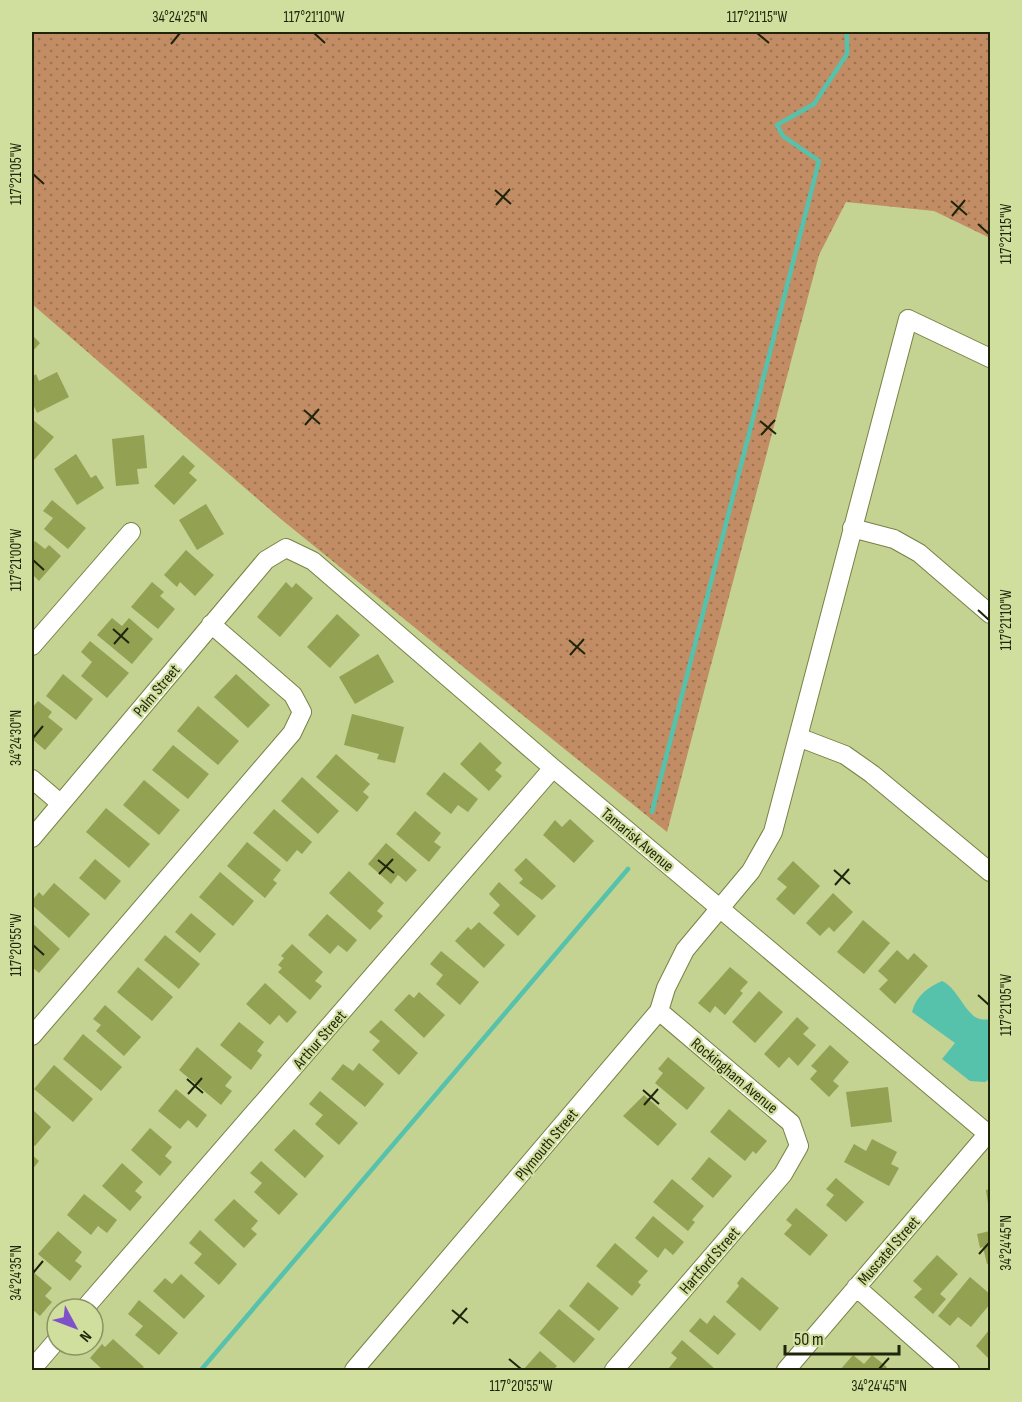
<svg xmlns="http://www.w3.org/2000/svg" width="1022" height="1402" font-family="'Sofia Sans Condensed',sans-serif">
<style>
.grass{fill:url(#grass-dots)}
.water{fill:#56c2ac}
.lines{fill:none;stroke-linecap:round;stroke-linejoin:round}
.stream{stroke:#56c2ac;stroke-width:4.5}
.building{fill:#93a153}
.minor-casing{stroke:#778245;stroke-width:20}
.minor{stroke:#fff;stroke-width:18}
.ticks{fill:none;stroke:#1f240a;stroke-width:2}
.labels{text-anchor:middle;stroke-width:4.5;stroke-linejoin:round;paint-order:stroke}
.street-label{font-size:16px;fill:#1f240a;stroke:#d1df9e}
.neatline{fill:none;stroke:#1f240a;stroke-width:2}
.ticks-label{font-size:15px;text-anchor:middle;fill:#1f240a}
</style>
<defs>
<pattern id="grass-dots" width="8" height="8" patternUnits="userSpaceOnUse" patternTransform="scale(1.5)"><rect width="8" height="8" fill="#c28d64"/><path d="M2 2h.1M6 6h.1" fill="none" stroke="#9d7351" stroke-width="1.8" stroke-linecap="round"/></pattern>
</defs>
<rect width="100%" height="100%" fill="#c4d292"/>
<path class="grass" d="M32,32H990V238L934,211L846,202L819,255L667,832L282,520L32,304Z"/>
<path class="water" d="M942,981C957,987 966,1016 980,1019C984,1020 987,1019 990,1020V1079L985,1082L970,1081L942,1059L955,1043L912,1012C916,996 928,987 942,981Z"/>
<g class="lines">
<path class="stream" d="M652,812L819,161L783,136L777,125L814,104L847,54V32
M201,1370L628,869"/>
</g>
<path class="building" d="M32,335L40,343L32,352Z
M57,372L69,397L37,413L32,402V377L36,374L39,381Z
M32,419L54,437L34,460L32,458Z
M144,435L147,468L137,469L139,484L116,486L112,439Z
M76,454L91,478L96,475L104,488L77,505L54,469Z
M183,455L195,466L189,473L197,480L174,505L154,486Z
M52,500L86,528L68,549L44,529L53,518L43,511Z
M206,504L224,534L197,550L179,520Z
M35,541L45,549L49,545L61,556L39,581L32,574V545Z
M186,550L214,575L195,596L180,582L177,587L164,575Z
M152,582L164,592L160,596L175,609L158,629L131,607Z
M286,582L292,588L296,583L313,598L280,637L257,617Z
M337,614L360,635L330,668L307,647Z
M112,618L122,626L129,618L153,639L132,664L97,635Z
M90,641L129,673L107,698L81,676L92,662L81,652Z
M378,654L394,682L355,704L339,677Z
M63,674L93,699L76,720L46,696Z
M236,674L270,705L248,728L214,697Z
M38,701L52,712L48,717L63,729L45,750L32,739V708Z
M198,706L239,741L218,765L177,731Z
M352,714L404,727L395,763L377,759L379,754L344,745Z
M480,742L502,763L495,770L502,776L489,791L460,764Z
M173,745L209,774L188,799L152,770Z
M336,754L370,784L363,792L369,797L357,812L316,777Z
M444,772L478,799L468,812L458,805L451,814L426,794Z
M302,777L339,811L318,834L281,801Z
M144,780L180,810L159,835L123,805Z
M106,808L150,844L129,868L86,832Z
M274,809L312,842L302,854L297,850L287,862L253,833Z
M415,811L441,833L434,842L441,847L429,862L396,834Z
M570,819L594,841L574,863L543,835L555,820L562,827Z
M247,842L281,870L273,880L277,883L265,898L227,866Z
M386,843L417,870L406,882L398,875L391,884L368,864Z
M526,858L556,886L542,900L519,883L523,879L514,870Z
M95,859L121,881L105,900L79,878Z
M793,861L820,886L794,915L776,899L787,887L777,879Z
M349,871L384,903L377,911L383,916L370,930L329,893Z
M220,872L254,901L233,926L199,897Z
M499,882L536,916L518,936L493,913L500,905L489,894Z
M54,883L90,914L69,938L32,905V901L39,892L43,896Z
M833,893L853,912L834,932L829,927L820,936L806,923Z
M191,913L216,934L200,953L175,932Z
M327,914L357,940L347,952L338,945L330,954L308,935Z
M863,920L890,943L864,974L837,952Z
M479,922L505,945L484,968L455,941L468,927L471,930Z
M32,923L60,949L39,973L32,967Z
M165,935L200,964L179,989L144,960Z
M292,944L323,972L315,981L322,986L310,1000L278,972L282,968L278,965L284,958L281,956Z
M897,950L908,960L914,953L928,966L895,1004L879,989L888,980L878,971Z
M441,951L479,982L460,1005L436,984L443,975L430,964Z
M138,967L173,997L152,1021L117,992Z
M730,967L748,982L740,991L743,993L725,1015L715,1006L710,1013L698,1003Z
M265,983L297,1012L287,1023L279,1015L270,1025L246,1004Z
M759,991L783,1012L755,1043L732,1022Z
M419,992L445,1015L424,1038L394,1010L409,994L414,998Z
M105,1005L141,1037L124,1056L96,1031L101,1025L93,1019Z
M797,1017L809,1028L803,1034L816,1045L798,1066L789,1057L779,1068L764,1054Z
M381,1020L418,1053L399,1075L372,1050L380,1041L369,1032Z
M239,1022L264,1042L257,1051L262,1055L251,1070L220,1045Z
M83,1034L122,1067L101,1091L63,1059Z
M830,1045L849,1062L833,1081L839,1086L829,1097L810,1079L817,1071L811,1066Z
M197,1047L232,1077L225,1086L232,1091L221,1105L179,1070Z
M668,1057L705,1088L687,1110L655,1083L663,1073L658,1069Z
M359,1063L384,1084L365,1107L331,1079L343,1064L353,1071Z
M54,1065L93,1099L73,1122L34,1089Z
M888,1087L892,1122L851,1127L846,1092Z
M176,1089L207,1115L197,1128L188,1120L180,1129L158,1111Z
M320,1091L358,1123L339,1145L315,1124L323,1115L309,1104Z
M644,1095L677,1124L658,1146L623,1116Z
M32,1109L51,1127L35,1146L32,1143Z
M729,1109L767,1141L756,1154L753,1151L745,1161L710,1132Z
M150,1128L172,1147L165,1156L172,1162L160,1176L131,1150Z
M294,1129L324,1156L305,1178L274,1150Z
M872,1139L897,1152L891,1164L899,1168L889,1186L844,1162L854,1144L866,1151Z
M32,1155L39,1161L32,1170Z
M709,1157L732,1176L713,1198L691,1179Z
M261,1161L298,1194L279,1215L254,1192L262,1183L250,1173Z
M122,1163L143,1182L135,1191L142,1197L130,1211L102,1186Z
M836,1178L864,1202L846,1222L826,1205L834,1195L826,1189Z
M672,1179L704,1206L692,1220L695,1222L688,1231L653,1202Z
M990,1189V1210H989L986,1190Z
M84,1194L117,1220L107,1233L98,1226L91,1235L67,1215Z
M234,1199L258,1221L251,1229L257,1234L244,1248L214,1220Z
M796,1208L828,1235L810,1256L784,1234L792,1225L786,1220Z
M653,1216L684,1242L673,1255L665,1248L658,1258L635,1238Z
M200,1230L237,1264L219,1285L194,1263L202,1254L189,1243Z
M58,1231L82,1252L75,1261L82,1266L70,1281L38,1254Z
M990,1231V1263L987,1264L983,1247L980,1248L977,1234Z
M615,1243L648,1271L638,1282L641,1285L632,1296L596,1266Z
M937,1255L958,1274L940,1294L946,1299L933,1314L914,1297L922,1289L913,1281Z
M32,1271L52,1288L45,1296L52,1302L40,1316L32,1309Z
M181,1274L205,1296L184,1319L153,1291L165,1278L172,1284Z
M742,1277L779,1308L760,1331L726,1302L739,1286L737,1283Z
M970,1277L990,1294V1304L971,1327L958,1317L950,1326L938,1316Z
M588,1282L619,1308L599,1331L569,1306Z
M139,1300L178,1333L159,1355L135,1335L143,1326L128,1314Z
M559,1309L595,1339L574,1363L539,1333Z
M714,1315L736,1334L718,1355L689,1331L700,1318L707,1324Z
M990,1329V1360L976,1346Z
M113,1339L144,1367L140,1370H103L90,1358L102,1344L105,1347Z
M682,1340L715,1369L713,1370H672L669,1368L677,1358L671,1353Z
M540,1351L557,1366L553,1370H523Z
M853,1355L864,1364L872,1355L887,1367L884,1370H840Z"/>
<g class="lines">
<g class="minor-casing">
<path id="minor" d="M852,528L894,539L919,553L990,614
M32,646L131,532
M798,737L845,755L872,774L990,872
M32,779L60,803
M32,838L266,560L286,548L313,561L553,768L988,1134
M32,1036L292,733L302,712L293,695L211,624
M856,1287L950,1370
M84,1309L553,768
M32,1369L57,1340
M354,1370L659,1011L666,988L685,950L751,871L773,832L908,319L990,358
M614,1370L783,1174L799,1146L791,1123L659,1011
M786,1370L990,1131"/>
</g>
<use href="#minor" class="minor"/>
</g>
<path class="ticks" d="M314,33L325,43M757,33L769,43M171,44L180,33M33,174L44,184M495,190L511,204M951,201L967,215M496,205L510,189M952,216L965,200M978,224L989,234M304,410L320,424M760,421L776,434M305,425L319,409M761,435L775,420M33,560L44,570M978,610L989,620M113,629L129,643M569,640L585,654M114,644L128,628M570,655L584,639M33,738L43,726M378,860L394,873M834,870L850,884M379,874L393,859M835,885L849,869M33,945L44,955M978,995L989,1005M187,1079L203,1093M643,1090L659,1104M188,1094L202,1078M644,1105L658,1089M979,1254L989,1243M33,1273L43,1261M452,1310L468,1323M453,1324L467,1308M509,1359L521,1369M879,1369L889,1358"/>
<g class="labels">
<g class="street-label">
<text transform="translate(156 690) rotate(-50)" y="6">Palm Street</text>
<text transform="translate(638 839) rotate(40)" y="6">Tamarisk Avenue</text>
<text transform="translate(319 1039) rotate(-49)" y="6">Arthur Street</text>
<text transform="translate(735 1075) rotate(40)" y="6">Rockingham Avenue</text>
<text transform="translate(546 1144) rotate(-50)" y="6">Plymouth Street</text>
<text transform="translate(888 1250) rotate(-49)" y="6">Muscatel Street</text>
<text transform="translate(709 1260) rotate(-49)" y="6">Hartford Street</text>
</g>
</g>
<rect width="1022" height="1402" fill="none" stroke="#d1df9e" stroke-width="66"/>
<g transform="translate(75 1327) rotate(131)"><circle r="28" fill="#d1df9e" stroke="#8a9463" stroke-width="1.5"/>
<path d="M0-4.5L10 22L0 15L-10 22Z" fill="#7f51c9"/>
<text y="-9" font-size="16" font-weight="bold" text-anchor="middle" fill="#1f240a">N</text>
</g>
<path d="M785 1345v9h114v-9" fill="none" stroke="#1f240a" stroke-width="3"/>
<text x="794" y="1345" font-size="18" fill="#1f240a" stroke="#d1df9e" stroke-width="4.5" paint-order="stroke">50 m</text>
<rect x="33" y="33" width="956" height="1336" class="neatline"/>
<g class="ticks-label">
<text x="180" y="22">34°24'25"N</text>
<text x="314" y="22">117°21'10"W</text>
<text x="757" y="22">117°21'15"W</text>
<text transform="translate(16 174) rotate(-90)" y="5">117°21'05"W</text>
<text transform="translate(1006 234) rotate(-90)" y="5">117°21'15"W</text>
<text transform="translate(16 560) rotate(-90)" y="5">117°21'00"W</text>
<text transform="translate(1006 620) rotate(-90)" y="5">117°21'10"W</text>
<text transform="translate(16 738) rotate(-90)" y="5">34°24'30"N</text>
<text transform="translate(16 945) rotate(-90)" y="5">117°20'55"W</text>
<text transform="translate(1006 1005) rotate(-90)" y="5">117°21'05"W</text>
<text transform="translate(1006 1243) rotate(-90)" y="5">34°24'45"N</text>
<text transform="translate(16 1273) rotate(-90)" y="5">34°24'35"N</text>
<text x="521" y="1391">117°20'55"W</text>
<text x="879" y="1391">34°24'45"N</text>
</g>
</svg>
